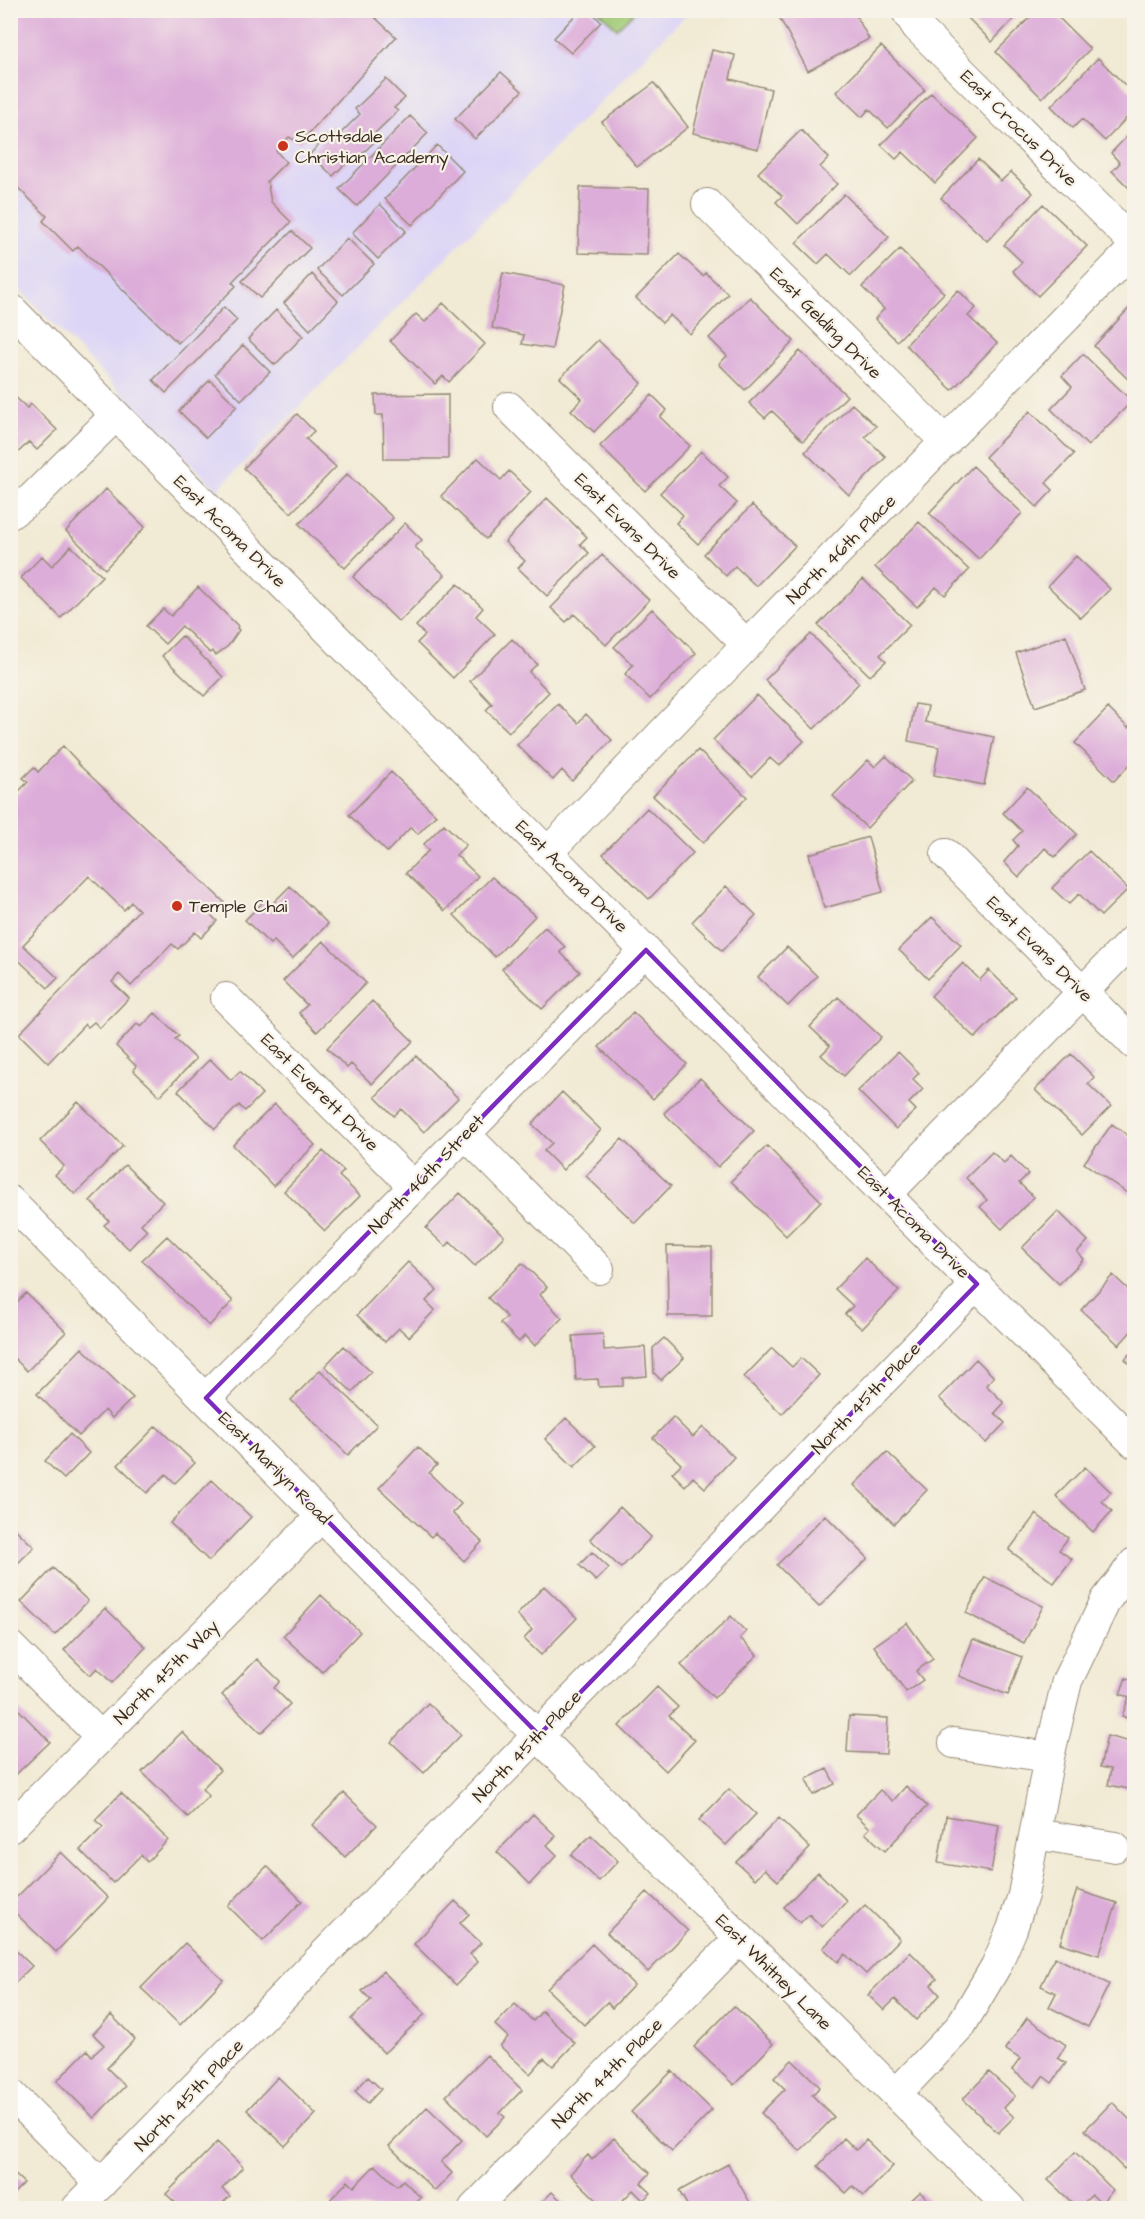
<svg xmlns="http://www.w3.org/2000/svg" width="1145" height="2219" font-family="'Architects Daughter',sans-serif">
<style>
.built{fill:#ddd5f6}
.green{fill:#a1ca76;stroke:#6e7a4a;stroke-width:1.5}
.building{fill:#ddadd9}
.lines{fill:none;stroke-linecap:round;stroke-linejoin:round}
.minor-casing{stroke:#968a79;stroke-width:32}
.minor{stroke:#fff;stroke-width:30}
.marked{fill:none;stroke:#7b2cbf;stroke-width:4.5;stroke-linejoin:round}
.poi-dot{fill:#c8321e;stroke:#f7f3e8;stroke-width:2}
.labels{text-anchor:middle;stroke-width:4.5;stroke-linejoin:round;paint-order:stroke}
.street-label{font-size:18px;fill:#3b2a1e;stroke:#f7f3e8}
.poi-label{font-size:18px;fill:#3b2a1e;stroke:#f7f3e8;text-anchor:start}
</style>
<rect width="100%" height="100%" fill="#f7f3e8"/>
<filter id="ink" filterUnits="userSpaceOnUse"><feTurbulence type="fractalNoise" baseFrequency=".0167" numOctaves="2"/><feDisplacementMap in="SourceGraphic" scale="12" xChannelSelector="R" yChannelSelector="G"/><feConvolveMatrix kernelMatrix="1 2 1 2 8 2 1 2 1" color-interpolation-filters="sRGB"/></filter>
<filter id="wash" filterUnits="userSpaceOnUse"><feTurbulence type="fractalNoise" baseFrequency=".008" numOctaves="4" result="noise"/><feDisplacementMap in="SourceGraphic" scale="24" xChannelSelector="R" yChannelSelector="G"/><feGaussianBlur stdDeviation="1.35" result="paint"/><feColorMatrix in="noise" values="0 0 0 0 0 0 0 0 0 0 0 0 0 0 0 0 0 1.4 0 .05"/><feComposite in="paint" operator="in"/></filter>
<g filter="url(#wash)">
<rect width="100%" height="100%" fill="#f1ead4"/>
<path class="built" d="M10,11H690L217,490L11,281Z"/>
<path class="green" d="M599,11H635L617,29Z"/>
<g id="blocks">
<path class="building" d="M10,10H367L396,37L300,143L289,137L276,151L286,162L267,181L271,202L291,222L232,282L236,286L178,343L78,246L73,251L43,221L47,216L16,186L10,185Z
M580,10H590L601,22L571,53L554,38Z
M781,10H853L869,39L808,71L777,13Z
M960,10H1022L992,42Z
M1037,10H1051L1090,49L1042,98L996,52Z
M881,46L925,90L888,128L869,109L862,117L836,92Z
M712,50L735,55L730,79L771,89L758,149L693,133Z
M1098,58L1134,94V110L1105,141L1082,119L1073,128L1051,106Z
M501,72L522,91L475,139L455,119Z
M386,79L405,98L394,108L398,111L375,133L379,137L355,161L351,158L333,176L310,154L328,136L333,141L360,114L355,109Z
M654,83L688,127L637,167L602,122Z
M931,93L978,138L935,183L903,152L896,159L881,145Z
M410,116L428,133L357,206L339,189Z
M1134,129V193L1112,171L1120,163L1111,153Z
M801,130L829,158L820,167L837,184L798,224L776,202L782,196L758,173Z
M437,145L463,171L412,225L385,199Z
M978,159L1001,181L1011,172L1033,193L987,241L941,198Z
M580,187L649,189L647,255L578,253Z
M844,194L889,237L851,276L828,254L818,264L796,243Z
M380,204L406,231L378,259L352,233Z
M1043,204L1087,246L1038,296L1013,271L1022,262L1004,245Z
M292,231L310,248L260,298L242,281Z
M347,238L374,264L343,295L317,270Z
M900,249L944,293L897,341L875,319L884,309L862,287Z
M679,254L703,276L706,273L728,294L690,334L670,315L662,323L636,298Z
M503,273L565,285L552,349L522,344L524,335L492,328Z
M312,274L338,301L310,330L284,303Z
M958,290L976,308L968,316L997,343L952,390L906,345Z
M750,297L794,341L745,390L719,364L727,356L709,338Z
M443,303L485,344L449,382L443,376L435,384L390,341L416,314L425,322Z
M1134,303V385L1094,346Z
M224,307L237,320L166,393L153,380Z
M276,310L303,336L275,365L248,339Z
M598,340L642,383L594,432L571,410L582,399L560,378Z
M243,345L270,372L241,400L215,374Z
M800,351L847,396L803,441L772,411L765,418L749,403Z
M1083,354L1132,401L1088,446L1051,409L1072,387L1062,376Z
M210,380L237,406L206,438L179,411Z
M10,392L27,408L31,404L57,430L37,450L29,442L10,460Z
M448,394V459H384L383,415H376L375,395Z
M652,395L667,410L660,417L690,446L645,491L600,446Z
M852,404L876,426L865,437L886,457L849,495L805,452Z
M1030,411L1074,454L1046,483L1053,490L1037,507L985,457Z
M297,414L314,431L306,439L336,467L291,513L244,468Z
M701,451L728,477L719,486L737,503L698,544L676,523L683,515L660,493Z
M478,458L501,480L509,471L531,492L486,539L441,496Z
M973,466L1022,513L979,559L929,513Z
M347,474L393,518L345,568L299,524Z
M106,489L145,527L105,569L66,531Z
M547,498L587,537L580,544L589,553L547,596L518,568L525,561L505,542Z
M752,505L795,546L756,586L735,566L726,576L704,554Z
M919,522L969,570L945,595L936,587L917,607L875,567Z
M405,523L422,540L415,547L445,575L399,622L353,577Z
M71,546L102,576L61,618L21,578L42,556L52,566Z
M602,555L649,600L606,645L574,614L566,622L551,608Z
M1076,556L1110,589L1081,618L1048,586Z
M863,579L910,625L880,655L886,661L870,676L818,625Z
M458,584L483,608L476,616L495,634L453,678L417,643L425,635L416,626Z
M198,587L238,626L237,628L239,630L228,646L216,655L212,651L210,653L182,626L165,644L146,626L163,609L171,616Z
M652,609L696,653L650,699L625,674L633,665L614,647Z
M811,634L859,683L814,729L765,680Z
M1066,635L1085,690L1035,707L1016,653Z
M182,636L223,677L204,696L162,656Z
M512,639L537,664L529,672L549,692L509,732L486,710L492,704L470,681Z
M757,695L804,741L779,766L770,758L752,777L713,740Z
M558,704L578,723L586,714L612,740L572,781L562,770L553,780L517,745Z
M915,704L928,706L925,722L994,737L984,785L934,775L939,747L908,741Z
M1108,708L1128,728L1134,721V760L1114,781L1075,743Z
M63,746L78,762L77,763L224,902L211,915L217,921L201,938L195,932L178,949L172,944L131,986L119,974L112,982L129,998L100,1028L94,1022L88,1027L85,1024L48,1063L19,1034L139,910L131,902L124,910L89,876L23,945L58,978L48,988L10,952V800L28,782L23,778L34,767L38,772Z
M698,750L747,797L703,843L653,796Z
M886,756L912,781L867,828L833,796L868,760L875,767Z
M391,772L436,815L418,834L411,827L387,852L349,815Z
M1027,787L1077,834L1055,857L1045,848L1019,877L1004,862L1018,846L1013,840L1022,831L1003,813Z
M647,808L693,853L649,899L603,854Z
M444,824L466,845L456,855L478,876L445,911L406,873L429,850L423,845Z
M868,837L883,892L824,908L809,854Z
M1089,851L1128,889L1101,916L1079,894L1069,904L1052,888Z
M492,877L535,916L495,957L454,915Z
M290,886L328,924L292,959L274,941L270,944L245,920L264,901L270,906Z
M726,886L756,915L722,951L692,922Z
M932,917L961,945L928,979L899,950Z
M545,927L565,947L560,952L580,972L542,1009L502,969Z
M323,941L366,983L317,1032L299,1013L307,1005L283,981Z
M787,947L817,976L788,1006L758,977Z
M963,963L980,980L989,970L1016,997L975,1038L931,996Z
M838,997L881,1037L844,1076L821,1055L830,1046L810,1027Z
M372,1001L413,1041L372,1084L351,1064L347,1068L327,1048Z
M633,1012L687,1064L653,1099L599,1047Z
M155,1013L179,1036L175,1039L196,1059L160,1096L133,1070L136,1066L116,1046L137,1024L141,1027Z
M898,1052L919,1073L913,1079L923,1089L909,1103L916,1110L896,1129L858,1091Z
M1071,1054L1094,1077L1088,1084L1111,1106L1082,1135L1035,1090Z
M416,1056L458,1098L424,1132L401,1109L394,1116L375,1097Z
M210,1059L231,1080L240,1071L262,1094L245,1111L239,1105L215,1129L178,1091Z
M700,1078L754,1131L718,1167L664,1113Z
M562,1092L601,1130L563,1170L544,1151L552,1143L532,1124Z
M78,1102L123,1146L75,1194L55,1175L64,1166L40,1141Z
M275,1104L315,1145L273,1186L233,1145Z
M1112,1124L1134,1140V1189L1130,1195L1084,1163Z
M622,1139L671,1186L635,1223L586,1176Z
M767,1146L821,1201L786,1236L731,1181Z
M323,1151L344,1171L339,1176L360,1196L325,1231L284,1191Z
M992,1152L1004,1163L1011,1156L1028,1174L1019,1183L1034,1197L1002,1229L980,1207L987,1200L966,1178Z
M125,1165L163,1202L141,1224L147,1230L129,1249L104,1225L109,1221L90,1201Z
M460,1193L504,1236L475,1266L450,1242L446,1247L426,1228Z
M1058,1211L1088,1241L1077,1252L1084,1259L1059,1284L1022,1248Z
M167,1236L233,1301L209,1326L142,1260Z
M667,1246L712,1247V1316H668Z
M865,1258L899,1291L862,1329L845,1314L853,1306L835,1289Z
M408,1262L437,1290L426,1301L435,1310L409,1337L399,1328L385,1342L357,1315Z
M522,1263L547,1287L540,1295L562,1318L535,1346L525,1335L519,1342L500,1323L507,1317L488,1298Z
M1113,1275L1134,1295V1328L1119,1345L1081,1310Z
M26,1293L66,1332L27,1371L10,1354V1309Z
M603,1334L604,1350L645,1347L647,1376L623,1378V1386L599,1387L598,1379L576,1380L573,1336Z
M664,1338L684,1358L661,1380L654,1373L653,1348Z
M344,1346L371,1372L352,1392L325,1366Z
M82,1348L133,1398L112,1418L105,1410L79,1436L37,1394Z
M772,1348L792,1367L801,1358L819,1375L782,1414L744,1377Z
M1134,1349V1368L1125,1359Z
M976,1359L994,1377L986,1385L1004,1403L995,1413L1005,1423L986,1443L939,1398Z
M320,1370L377,1425L348,1455L291,1400Z
M673,1417L693,1437L703,1427L734,1457L705,1488L693,1477L685,1486L672,1473L681,1464L653,1438Z
M566,1418L595,1446L574,1467L545,1439Z
M156,1426L195,1463L175,1483L166,1474L147,1493L118,1465Z
M70,1434L89,1453L64,1479L45,1461Z
M418,1447L437,1465L429,1473L461,1504L452,1513L482,1542L464,1561L435,1533L431,1537L379,1488Z
M887,1452L927,1490L894,1524L854,1485Z
M1085,1467L1111,1492L1102,1501L1112,1511L1093,1532L1056,1496Z
M212,1480L251,1517L209,1561L170,1523Z
M620,1507L651,1537L621,1568L590,1539Z
M1036,1514L1068,1538L1059,1550L1072,1559L1054,1583L1009,1550Z
M825,1515L868,1558L819,1607L777,1565Z
M10,1524L34,1547L10,1571Z
M592,1552L609,1568L596,1581L579,1565Z
M53,1568L88,1601L55,1635L21,1602Z
M985,1577L1043,1606L1024,1643L966,1613Z
M544,1586L577,1618L541,1655L524,1639L532,1630L517,1615Z
M321,1595L360,1632L322,1672L283,1636Z
M105,1608L146,1647L112,1683L97,1668L90,1675L64,1650Z
M731,1616L746,1632L740,1638L757,1655L714,1698L681,1665Z
M907,1623L933,1659L916,1671L923,1680L906,1692L874,1646Z
M973,1639L1022,1657L1008,1695L959,1676Z
M257,1659L280,1681L274,1688L290,1704L261,1733L222,1695Z
M1126,1678L1134,1681V1721L1122,1716L1129,1697L1120,1694Z
M657,1687L678,1707L669,1716L695,1740L666,1771L619,1726Z
M428,1703L461,1735L424,1773L391,1742Z
M17,1708L50,1742L10,1780V1714Z
M849,1716L888,1718L886,1754L847,1752Z
M182,1732L220,1770L202,1789L209,1796L188,1817L142,1772Z
M1107,1736L1134,1743V1790L1108,1785L1111,1769L1100,1767Z
M827,1769L835,1784L813,1795L806,1779Z
M906,1786L927,1806L885,1851L865,1833L870,1828L856,1815L880,1790L893,1801Z
M729,1789L756,1814L726,1845L699,1820Z
M121,1793L168,1840L147,1862L141,1855L113,1883L80,1850L103,1827L95,1820Z
M344,1793L377,1825L345,1857L312,1825Z
M533,1814L556,1836L547,1845L557,1855L530,1884L497,1852Z
M946,1816L999,1825L991,1872L938,1863Z
M779,1818L810,1848L778,1881L765,1869L755,1879L736,1862Z
M591,1835L618,1861L599,1881L571,1855Z
M61,1852L108,1898L56,1952L10,1908V1904Z
M267,1866L302,1901L263,1941L228,1906Z
M818,1872L847,1901L822,1927L809,1914L800,1923L784,1907Z
M1077,1890L1117,1903L1099,1955L1060,1943Z
M647,1892L688,1931L648,1972L607,1933Z
M455,1901L469,1914L460,1923L481,1943L470,1954L478,1962L456,1985L414,1944Z
M865,1905L900,1939L866,1974L845,1954L838,1962L823,1948Z
M185,1943L223,1980L180,2025L141,1988Z
M592,1944L634,1985L612,2008L607,2002L584,2025L547,1989Z
M10,1945L32,1966L10,1988Z
M910,1952L937,1979L931,1985L940,1995L916,2020L895,1999L884,2010L868,1995Z
M1055,1957L1109,1984L1088,2027L1049,2007L1056,1993L1041,1986Z
M383,1971L425,2014L384,2053L351,2019L371,2000L362,1991Z
M515,2004L533,2021L542,2011L575,2043L553,2066L544,2058L530,2074L500,2046L508,2037L495,2025Z
M734,2006L773,2044L734,2085L694,2047Z
M111,2015L135,2039L107,2068L125,2086L94,2118L57,2081L87,2050L92,2056L104,2045L93,2034Z
M1027,2018L1066,2045L1058,2058L1066,2063L1052,2083L1043,2076L1035,2087L1012,2070L1020,2059L1005,2049Z
M487,2055L522,2090L500,2113L505,2117L486,2136L446,2096Z
M792,2060L820,2087L812,2095L834,2117L800,2151L761,2113L785,2089L774,2078Z
M672,2071L712,2110L672,2151L631,2112Z
M989,2072L1015,2096L1004,2108L1014,2117L998,2133L963,2099Z
M278,2077L316,2114L285,2146L247,2110Z
M368,2077L381,2089L368,2103L355,2091Z
M1112,2102L1134,2124V2158L1124,2169L1085,2130Z
M427,2107L462,2140L441,2162L452,2173L435,2191L389,2146Z
M614,2138L650,2173L641,2183L651,2193L643,2200L633,2190L615,2208H605L570,2174L588,2155L592,2160Z
M844,2138L856,2150L866,2140L893,2166L864,2196L853,2186L846,2193L818,2166Z
M217,2142L243,2167L222,2189L230,2196L217,2208H181L166,2194Z
M1075,2152L1113,2190L1101,2203L1092,2195L1078,2208L1048,2180Z
M728,2164L753,2208H689L679,2191Z
M375,2165L397,2186L403,2180L421,2198L410,2208H337L329,2201L348,2181L354,2187Z
M10,2170L24,2183L10,2197Z
M552,2192L569,2208H536Z
M920,2192L937,2208H903Z"/>
</g>
</g>
<g filter="url(#ink)">
<use href="#blocks" fill-opacity="0" stroke="#968a79" stroke-width="1.5"/>
<g class="lines">
<g class="minor-casing">
<path id="minor" d="M906,10L917,27L1134,243
M707,204L946,442
M10,308L886,1195L1134,1443
M509,407L747,645
M10,514L32,498L116,415
M548,852L747,645L1134,248
M946,854L1134,1044
M226,998L414,1187
M465,1134L599,1269
M886,1195L1134,939
M10,1201L552,1750L1010,2208
M206,1398L646,950
M10,1646L101,1737
M954,1743L1049,1757
M10,1828L322,1516
M1035,1834L1115,1847
M10,2093L101,2184
M896,2094L960,2027L996,1966L1012,1929L1023,1895L1049,1757L1067,1681L1106,1600L1134,1563
M77,2208L977,1284
M474,2208L740,1938"/>
</g>
<use href="#minor" class="minor"/>
</g>
</g>
<path class="marked" d="M646,950L977,1284L539,1735L206,1398Z"/>
<g class="poi-dot">
<circle cx="283" cy="146" r="6"/>
<circle cx="177" cy="906" r="6"/>
</g>
<g class="labels">
<g class="street-label">
<text transform="translate(1019 128) rotate(45)" y="6">East Crocus Drive</text>
<text transform="translate(826 323) rotate(45)" y="6">East Gelding Drive</text>
<text transform="translate(628 526) rotate(45)" y="6">East Evans Drive</text>
<text transform="translate(230 531) rotate(45)" y="6">East Acoma Drive</text>
<text transform="translate(841 549) rotate(-45)" y="6">North 46th Place</text>
<text transform="translate(572 876) rotate(45)" y="6">East Acoma Drive</text>
<text transform="translate(1040 949) rotate(45)" y="6">East Evans Drive</text>
<text transform="translate(320 1092) rotate(45)" y="6">East Everett Drive</text>
<text transform="translate(426 1174) rotate(-46)" y="6">North 46th Street</text>
<text transform="translate(914 1222) rotate(45)" y="6">East Acoma Drive</text>
<text transform="translate(866 1398) rotate(-46)" y="6">North 45th Place</text>
<text transform="translate(275 1468) rotate(45)" y="6">East Marilyn Road</text>
<text transform="translate(166 1672) rotate(-45)" y="6">North 45th Way</text>
<text transform="translate(527 1746) rotate(-46)" y="6">North 45th Place</text>
<text transform="translate(774 1972) rotate(45)" y="6">East Whitney Lane</text>
<text transform="translate(607 2073) rotate(-45)" y="6">North 44th Place</text>
<text transform="translate(189 2095) rotate(-46)" y="6">North 45th Place</text>
</g>
<g class="poi-label">
<text x="295" y="142">Scottsdale<tspan x="295" dy="21">Christian Academy</tspan></text>
<text x="189" y="912">Temple Chai</text>
</g>
</g>
<rect width="1145" height="2219" fill="none" stroke="#f7f3e8" stroke-width="36"/>
</svg>
